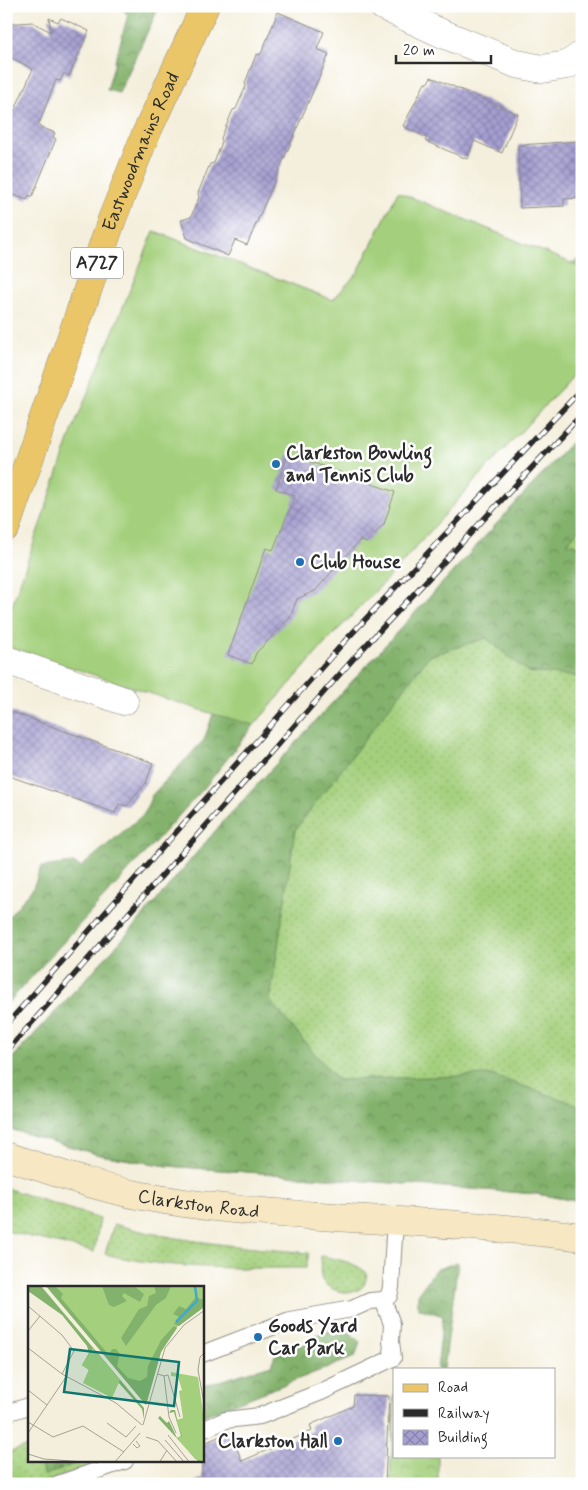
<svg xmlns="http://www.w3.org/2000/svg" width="588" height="1490" viewBox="0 0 588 1490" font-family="Mynerve,sans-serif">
  <defs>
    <pattern id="grass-dots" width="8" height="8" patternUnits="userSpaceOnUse" patternTransform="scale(1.25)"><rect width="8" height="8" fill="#a4d07d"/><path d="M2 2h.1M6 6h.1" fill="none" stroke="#8db36c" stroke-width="1.8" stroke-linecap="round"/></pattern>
    <pattern id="forest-crowns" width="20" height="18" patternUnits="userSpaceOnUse" patternTransform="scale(1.25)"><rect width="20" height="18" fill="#83b26c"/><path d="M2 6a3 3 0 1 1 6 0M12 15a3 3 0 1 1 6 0" fill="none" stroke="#6b9159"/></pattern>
    <pattern id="park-crowns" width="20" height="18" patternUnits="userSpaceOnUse" patternTransform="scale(1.25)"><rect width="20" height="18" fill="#a4d07d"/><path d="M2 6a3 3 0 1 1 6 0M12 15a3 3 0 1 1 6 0" fill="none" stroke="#8db36c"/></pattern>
    <pattern id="building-cross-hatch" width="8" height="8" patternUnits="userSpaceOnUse" patternTransform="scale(1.25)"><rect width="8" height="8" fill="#a59fd1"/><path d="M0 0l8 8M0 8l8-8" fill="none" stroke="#8782aa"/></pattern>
  </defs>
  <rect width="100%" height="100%" fill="#fff"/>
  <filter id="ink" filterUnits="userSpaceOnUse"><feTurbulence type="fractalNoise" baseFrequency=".02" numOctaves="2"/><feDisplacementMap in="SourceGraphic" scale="10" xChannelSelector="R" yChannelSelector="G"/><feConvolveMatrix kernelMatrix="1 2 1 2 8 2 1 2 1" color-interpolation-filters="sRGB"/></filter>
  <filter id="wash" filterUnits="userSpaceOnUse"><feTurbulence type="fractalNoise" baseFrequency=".0096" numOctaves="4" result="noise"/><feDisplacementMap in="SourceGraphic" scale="20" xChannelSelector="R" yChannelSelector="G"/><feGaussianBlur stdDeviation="1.12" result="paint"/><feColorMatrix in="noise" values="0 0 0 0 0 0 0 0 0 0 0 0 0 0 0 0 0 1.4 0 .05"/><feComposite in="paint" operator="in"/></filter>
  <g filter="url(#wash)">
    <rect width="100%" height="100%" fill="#f4efdc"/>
    <path fill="url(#grass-dots)" stroke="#687e54" d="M 582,431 L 582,1202 L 537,1194 L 168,1166 L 100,1155 L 6,1128 L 6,1065 L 132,929 L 223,822 Z
      M 6,1188 L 100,1219 L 94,1252 L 6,1231 Z
      M 114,1224 C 177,1242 243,1247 309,1253 L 306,1268 C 240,1268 170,1270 105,1254 Z
      M 321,1256 C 337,1259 355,1262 367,1273 C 366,1277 366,1282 364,1285 C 355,1298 329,1292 322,1280 C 319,1272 321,1264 321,1256 Z
      M 29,1446 L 29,1461 L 40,1461 L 44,1475 L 81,1461 L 106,1461 L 39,1484 L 6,1484 L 6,1453 Z"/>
    <path fill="url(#forest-crowns)" stroke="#576e4c" d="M 119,6 L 152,6 L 158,9 L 119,93 L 107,90 L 128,15 Z
      M 398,192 L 571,263 L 582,258 L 582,366 L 473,483 L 392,574 L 328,640 L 254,725 L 205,787 L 6,1005 L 6,920 L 33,888 L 41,867 L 73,863 L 81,867 L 144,814 L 152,795 L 204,740 L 213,714 L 234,685 L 338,309 L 154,231 L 333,300 L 358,272 Z
      M 582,431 L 582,526 L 567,543 L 582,547 L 582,677 L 528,672 L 486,638 L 429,656 L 295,830 L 270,1001 L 337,1080 L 491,1075 L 582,1106 L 582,1202 L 537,1194 L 168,1166 L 100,1155 L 6,1128 L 6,1065 L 132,929 L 223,822 Z
      M 458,1262 L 444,1369 L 437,1369 L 443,1316 L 418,1308 L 418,1294 L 435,1270 Z
      M 323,1331 L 350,1332 L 360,1342 L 355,1357 L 203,1416 L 203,1386 L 271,1365 L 277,1350 L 303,1345 Z
      M 40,1461 L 81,1461 L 44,1475 Z"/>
    <path fill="url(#park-crowns)" stroke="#687e54" d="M 394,1394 L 394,1456 L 438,1456 L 438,1484 L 390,1484 Z"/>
    <path fill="#a4d07d" stroke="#687e54" d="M 398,192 L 571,263 L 582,269 L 582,366 L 473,483 L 392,574 L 328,640 L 254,725 L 213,714 L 6,646 L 6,623 L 73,429 L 154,231 L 333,300 L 358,272 Z"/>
    <g id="blocks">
      <path fill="url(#building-cross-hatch)" d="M 278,12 L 324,32 L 317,49 L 329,54 L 247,245 L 235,240 L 228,256 L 187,238 L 181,220 L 191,217 L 199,197 L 198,193 L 210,164 L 214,163 L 222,142 L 221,138 L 233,110 L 236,109 L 246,86 L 245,83 L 256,55 L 261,54 Z
        M 49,18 L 58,22 L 61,18 L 89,31 L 69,76 L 64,73 L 60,81 L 56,80 L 38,126 L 55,133 L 53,137 L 56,139 L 32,197 L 29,195 L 27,200 L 6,192 L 6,113 L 12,116 L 33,69 L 6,55 L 6,24 L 32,22 L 51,32 Z
        M 431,77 L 518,114 L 502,153 L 474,141 L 467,159 L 425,141 L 427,138 L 403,126 L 425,83 L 427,84 Z
        M 582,141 L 582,198 L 564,199 L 564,206 L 520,208 L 518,145 Z
        M 288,454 L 395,492 L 384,524 L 366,543 L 360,540 L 315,591 L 297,599 L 290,618 L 256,653 L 252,664 L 228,655 L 266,548 L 273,550 L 295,496 L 276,489 Z
        M 6,710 L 153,763 L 146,783 L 127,806 L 119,804 L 115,813 L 6,775 Z
        M 354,1395 L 389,1396 L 385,1484 L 189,1484 L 202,1478 L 202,1444 L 230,1432 L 242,1461 L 312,1431 L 310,1425 L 353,1406 Z"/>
    </g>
  </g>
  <g filter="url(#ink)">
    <use href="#blocks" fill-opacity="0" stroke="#908d84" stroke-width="1"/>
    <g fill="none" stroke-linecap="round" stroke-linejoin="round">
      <defs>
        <path id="service" d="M 202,1354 L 290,1320 L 352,1309 L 370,1301 L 383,1300 L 389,1296 L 391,1287 L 395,1221
          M 6,1413 L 29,1406
          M 202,1430 L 226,1420 L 260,1416 L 321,1392 L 393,1358 L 391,1341 L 392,1324 L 383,1300
          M 58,1484 L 125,1461"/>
        <path id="minor" d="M 383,6 L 441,33 L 517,64 L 542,69 L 567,65 L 582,55
          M 6,660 L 124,701"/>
        <g id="secondary">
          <path id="s1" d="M 6,1156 C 49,1170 93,1186 137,1195 C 212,1210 290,1214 367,1219 C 438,1223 511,1228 582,1237"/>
        </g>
        <g id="primary">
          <path id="s2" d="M 6,527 L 112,219 L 145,136 L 205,6"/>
        </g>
      </defs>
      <use href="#service" stroke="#908d84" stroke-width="18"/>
      <use href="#minor" stroke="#908d84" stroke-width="29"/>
      <use href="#secondary" stroke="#908d84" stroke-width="29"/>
      <use href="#primary" stroke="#908d84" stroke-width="29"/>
      <use href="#service" stroke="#fff" stroke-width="16"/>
      <use href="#minor" stroke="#fff" stroke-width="28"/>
      <use href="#secondary" stroke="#f7e8c3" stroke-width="28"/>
      <use href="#primary" stroke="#eac669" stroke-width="28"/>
      <defs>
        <path id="rail" d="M 6,1025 L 344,642 L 582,389
          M 6,1052 L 355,657 L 582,414"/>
      </defs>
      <use href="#rail" stroke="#2b2b2b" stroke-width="5.5"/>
      <use href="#rail" stroke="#fff" stroke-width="4" stroke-dasharray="11" stroke-linecap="butt"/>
    </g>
  </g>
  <g fill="#1f6fb2" stroke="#fff" stroke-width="2">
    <circle cx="276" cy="464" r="5"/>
    <circle cx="300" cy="562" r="5"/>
    <circle cx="258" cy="1337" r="5"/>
    <circle cx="338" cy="1441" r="5"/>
  </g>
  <g text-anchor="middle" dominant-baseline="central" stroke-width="5" stroke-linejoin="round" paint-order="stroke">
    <rect fill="#fff" stroke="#6b6b6b" stroke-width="1" x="71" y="247.5" width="52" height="31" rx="4"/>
    <g font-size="18" font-weight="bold" fill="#2b2b2b">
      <text x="97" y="263">A727</text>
    </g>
    <g font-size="19" fill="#2b2b2b" stroke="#fff">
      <text stroke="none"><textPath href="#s2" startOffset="399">Eastwoodmains Road</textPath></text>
      <text stroke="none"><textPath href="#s1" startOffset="199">Clarkston Road</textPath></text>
    </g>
    <g font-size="19" font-weight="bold" fill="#2b2b2b" stroke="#fff" text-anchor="start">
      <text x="286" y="453">Clarkston Bowling<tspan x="286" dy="22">and Tennis Club</tspan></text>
      <text x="310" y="562">Club House</text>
      <text x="268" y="1326">Goods Yard<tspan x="268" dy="22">Car Park</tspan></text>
      <text x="328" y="1441" text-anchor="end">Clarkston Hall</text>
    </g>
  </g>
  <g transform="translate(28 1286)">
    <rect width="176" height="176" fill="#f4efdc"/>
    <path d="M 18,0 L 176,0 L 176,21 L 151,39 L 141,52 L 133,66 L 118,119 Z" fill="#a4d07d"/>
    <path d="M 0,0 L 13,0 L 116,122 L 116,133 L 114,123 L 89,95 L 62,84 L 55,97 L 61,84 L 54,79 L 61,67 L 59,60 L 34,29 L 0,5 ZM 18,0 L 27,0 L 35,8 L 33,12 L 81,69 L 84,63 L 88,63 L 92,68 L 89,80 L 100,92 L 112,95 L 119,91 L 120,80 L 133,54 L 146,40 L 149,42 L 133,66 L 118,119 ZM 74,0 L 106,0 L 116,8 L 112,16 L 96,7 L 94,10 L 99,15 L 86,21 L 81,19 ZM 126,0 L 143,0 L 138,12 L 128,19 L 98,60 L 93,52 L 111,23 L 119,20 L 121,10 L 128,7 ZM 168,11 L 176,14 L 176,21 L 151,40 L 146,38 L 151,31 L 145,28 L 151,20 L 158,23 ZM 143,124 L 147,124 L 149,133 L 176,176 L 171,176 L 130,132 L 132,130 L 139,137 L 141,135 L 149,152 L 153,150 L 146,126 L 141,127 Z" fill="#83b26c"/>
    <path d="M 143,86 L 170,91 L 176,134 L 176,176 L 167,173 L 149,152 L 154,150 L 148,134 L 155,132 L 151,105 L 154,104 L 150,91 L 143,90 Z" fill="#a4d07d"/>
    <path d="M 65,62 L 92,94 L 84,112 L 55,97 L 61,84 L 54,79 Z" fill="#a4d07d"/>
    <path fill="none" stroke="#45a8c5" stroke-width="2.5" d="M 148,36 L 169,15 L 167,0"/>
    <path fill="none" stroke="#a4a195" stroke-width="1" d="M 0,20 L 34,49 L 46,65 L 34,88M 0,45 L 12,30M 0,62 L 34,88 L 88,117 L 114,139M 177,66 L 172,71 L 170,84 L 177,123M 130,88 L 136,90 L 141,131 L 148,147M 136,90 L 140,89 L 152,131M 0,104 L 19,119M 0,136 L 25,151 L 55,140 L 96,166M 79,137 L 98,151 L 108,140M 115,139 L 137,62 L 156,39 L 177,24M 0,147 L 38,91M 140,149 L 162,177M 118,151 L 130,155 L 150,177M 137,154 L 157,177M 105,158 L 109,162 L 112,160 L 108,155M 0,168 L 16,173 L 70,177M 86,177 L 112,147M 131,177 L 139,164"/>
    <path fill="#0f766e" fill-opacity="0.15" stroke="#0f766e" stroke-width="2.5" d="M 42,63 L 151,76 L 146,120 L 36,106 Z"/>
    <rect width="176" height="176" fill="none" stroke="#2b2b2b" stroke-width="2.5"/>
  </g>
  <rect width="588" height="1490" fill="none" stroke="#fff" stroke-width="25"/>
  <rect x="393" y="1368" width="162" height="90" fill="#ffffff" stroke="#aaaaaa"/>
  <rect x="403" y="1384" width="25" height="8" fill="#eac669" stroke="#aaaaaa"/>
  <text x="438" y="1392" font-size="15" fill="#2b2b2b">Road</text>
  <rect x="403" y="1409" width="25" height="8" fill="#2b2b2b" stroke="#aaaaaa"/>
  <text x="438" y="1418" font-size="15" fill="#2b2b2b">Railway</text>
  <rect x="403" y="1430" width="25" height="15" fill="url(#building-cross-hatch)" stroke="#aaaaaa"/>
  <text x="438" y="1442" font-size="15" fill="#2b2b2b">Building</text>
  <path d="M396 55v8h95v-8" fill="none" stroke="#2b2b2b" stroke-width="2.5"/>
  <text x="403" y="55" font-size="15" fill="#2b2b2b" stroke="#ffffff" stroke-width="4" paint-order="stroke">20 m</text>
</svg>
